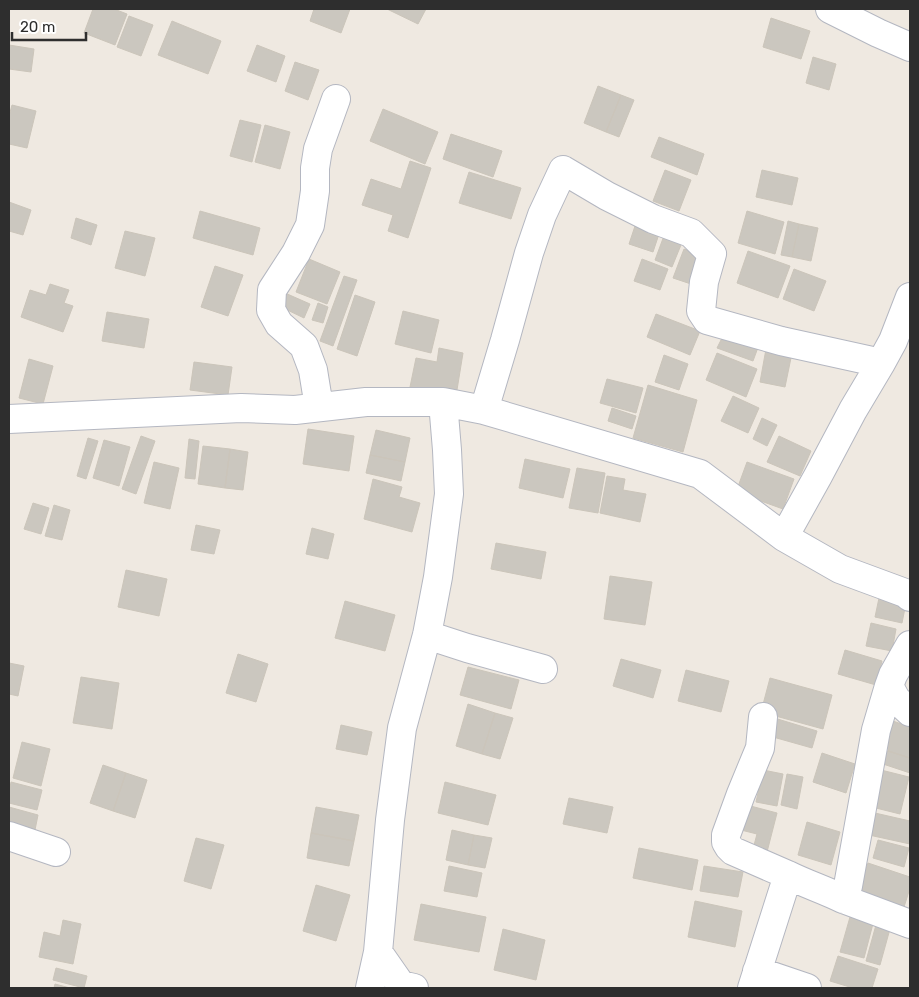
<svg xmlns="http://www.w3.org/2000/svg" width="919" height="997" viewBox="0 0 919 997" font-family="Rubik,sans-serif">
  <rect width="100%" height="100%" fill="#efe9e1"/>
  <path fill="#cbc7bf" stroke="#cbc5ba" d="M 93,9 L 114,9 L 127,14 L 115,45 L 84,33 Z
    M 314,9 L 350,9 L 341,33 L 310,21 Z
    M 387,9 L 426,9 L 418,24 Z
    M 129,16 L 153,25 L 141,56 L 117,47 Z
    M 771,18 L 810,31 L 801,59 L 763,47 Z
    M 172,21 L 221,41 L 208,74 L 158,55 Z
    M 9,45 L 34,49 L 31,72 L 9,69 Z
    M 257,45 L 285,56 L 276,82 L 247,71 Z
    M 813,57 L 836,64 L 829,90 L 806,83 Z
    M 295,62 L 319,70 L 308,100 L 285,91 Z
    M 598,86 L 621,95 L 606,132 L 584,123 Z
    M 621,95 L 634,100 L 619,137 L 606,132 Z
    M 12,105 L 36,111 L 27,148 L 9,144 L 9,116 Z
    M 383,109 L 438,132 L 425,164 L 370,141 Z
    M 240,120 L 261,125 L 252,162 L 230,156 Z
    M 265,125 L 290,132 L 280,169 L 255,162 Z
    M 451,134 L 502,151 L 493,177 L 443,159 Z
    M 659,137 L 704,154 L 697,175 L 651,157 Z
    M 410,161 L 431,168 L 408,238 L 388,231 L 393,215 L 362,205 L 371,179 L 401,189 Z
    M 665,170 L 691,180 L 679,211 L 653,201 Z
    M 762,170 L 798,178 L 792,205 L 756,197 Z
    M 469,172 L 521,188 L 511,219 L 459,203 Z
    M 9,202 L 31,210 L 23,235 L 9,231 Z
    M 200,211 L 260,228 L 253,255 L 193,238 Z
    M 747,211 L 784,222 L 775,254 L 738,243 Z
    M 638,217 L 662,225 L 653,252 L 629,244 Z
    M 76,218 L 97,225 L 91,245 L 71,238 Z
    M 788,221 L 799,224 L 792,257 L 781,255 Z
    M 799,224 L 818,228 L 811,261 L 792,257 Z
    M 125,231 L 155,238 L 145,276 L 115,268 Z
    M 665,233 L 683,240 L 672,267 L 655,260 Z
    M 684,249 L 707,257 L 697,286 L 673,278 Z
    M 748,251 L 790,266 L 778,298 L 737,283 Z
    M 309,259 L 340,272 L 327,304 L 296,292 Z
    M 642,259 L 668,269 L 660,290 L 634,281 Z
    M 215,266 L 243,275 L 228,316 L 201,307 Z
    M 794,269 L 826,281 L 814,311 L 783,299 Z
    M 344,276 L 357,280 L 333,346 L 320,341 Z
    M 50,284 L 69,290 L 64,303 L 73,306 L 63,332 L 21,317 L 30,290 L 46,295 Z
    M 285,293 L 310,304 L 304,318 L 279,306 Z
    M 355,295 L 375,302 L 357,356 L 337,349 Z
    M 318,303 L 328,307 L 323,323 L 312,320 Z
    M 403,311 L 439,320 L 431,353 L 395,344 Z
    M 107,312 L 149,319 L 144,348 L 102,341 Z
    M 656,314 L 700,331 L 690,355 L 647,337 Z
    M 726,330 L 760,342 L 753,361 L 717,348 Z
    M 439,348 L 463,353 L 456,396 L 410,387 L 416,358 L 437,362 Z
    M 766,349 L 792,353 L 785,387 L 760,382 Z
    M 717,353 L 757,369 L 746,397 L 706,380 Z
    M 664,355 L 688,364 L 679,390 L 655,382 Z
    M 29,359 L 53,366 L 43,404 L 19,398 Z
    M 194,362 L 232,367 L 228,395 L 190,390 Z
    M 607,379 L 643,388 L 636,413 L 600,403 Z
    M 648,385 L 697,400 L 683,452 L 633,438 Z
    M 733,396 L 759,408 L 748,433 L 721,421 Z
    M 612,408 L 636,416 L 632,429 L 608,421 Z
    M 762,418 L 777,425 L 767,446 L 753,439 Z
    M 308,429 L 354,436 L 349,471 L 303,464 Z
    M 376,430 L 410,438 L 405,462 L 370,455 Z
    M 141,436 L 155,441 L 136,494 L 122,489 Z
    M 779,436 L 811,451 L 800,476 L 767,462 Z
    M 88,438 L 98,441 L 86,479 L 77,476 Z
    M 189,439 L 199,441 L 195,479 L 185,478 Z
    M 104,440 L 130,447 L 119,486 L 93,478 Z
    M 203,446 L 230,449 L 225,488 L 198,484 Z
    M 230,449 L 248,452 L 243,490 L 225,488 Z
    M 370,455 L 405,462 L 401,481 L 366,473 Z
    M 525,459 L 570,469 L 563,498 L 519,488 Z
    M 154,462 L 179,468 L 170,509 L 144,503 Z
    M 747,462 L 794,479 L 783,509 L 736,492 Z
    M 577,468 L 605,473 L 598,513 L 569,508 Z
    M 607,476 L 625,479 L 623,490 L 646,494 L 640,522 L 600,513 Z
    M 373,479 L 402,487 L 399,497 L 420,503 L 412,532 L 364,519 Z
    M 33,503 L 49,508 L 41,534 L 24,529 Z
    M 54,505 L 70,510 L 62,540 L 45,536 Z
    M 196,525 L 220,530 L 214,554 L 191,550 Z
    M 312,528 L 334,534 L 328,559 L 306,554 Z
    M 496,543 L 546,552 L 541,579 L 491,569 Z
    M 126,570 L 167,579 L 159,616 L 118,607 Z
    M 610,576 L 652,582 L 645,625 L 604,619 Z
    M 879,598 L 906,603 L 902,623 L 875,617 Z
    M 345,601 L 395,615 L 385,651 L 335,638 Z
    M 871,623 L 896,629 L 892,651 L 866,646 Z
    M 845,650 L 882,661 L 876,685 L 838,674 Z
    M 238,654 L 268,664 L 256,702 L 226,693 Z
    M 621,659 L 661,670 L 653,698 L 613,686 Z
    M 9,663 L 24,666 L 18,696 L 9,694 Z
    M 468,667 L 519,680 L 511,709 L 460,695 Z
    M 686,670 L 729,681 L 721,712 L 678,701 Z
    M 81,677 L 119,683 L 112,729 L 73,723 Z
    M 770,678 L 832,695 L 823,729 L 761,712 Z
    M 468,704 L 495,713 L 482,754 L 456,746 Z
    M 495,713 L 513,718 L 500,759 L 482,754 Z
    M 771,717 L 817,731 L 812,748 L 766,735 Z
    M 890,720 L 910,727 L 910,758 L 888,751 Z
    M 341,725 L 372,732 L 367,755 L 336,749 Z
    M 22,742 L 50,749 L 41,786 L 13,778 Z
    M 888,751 L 910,758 L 910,773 L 871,760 Z
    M 822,753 L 855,764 L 846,793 L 813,782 Z
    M 103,765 L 126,773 L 113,811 L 90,803 Z
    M 877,769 L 909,777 L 900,814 L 868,806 Z
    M 763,770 L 783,774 L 777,806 L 756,802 Z
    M 126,773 L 147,780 L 135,818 L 113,811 Z
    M 787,774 L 803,777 L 797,809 L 781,805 Z
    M 11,782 L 42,790 L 37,810 L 9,803 L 9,792 Z
    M 445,782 L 496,795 L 488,825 L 438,813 Z
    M 569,798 L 613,807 L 607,833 L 563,824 Z
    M 743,804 L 777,813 L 767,852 L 753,849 L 757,834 L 737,829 Z
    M 9,807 L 38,815 L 34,835 L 9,829 Z
    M 316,807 L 359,815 L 354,841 L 311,833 Z
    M 875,813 L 910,821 L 910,844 L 869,835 Z
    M 807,822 L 840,832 L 831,865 L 798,855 Z
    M 452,830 L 474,835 L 468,865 L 446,860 Z
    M 311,833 L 354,841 L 349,866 L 307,858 Z
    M 474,835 L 492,838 L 485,868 L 468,865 Z
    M 196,838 L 224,845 L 211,889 L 184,881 Z
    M 878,840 L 909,848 L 904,867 L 873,858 Z
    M 639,848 L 698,860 L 692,890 L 633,878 Z
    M 868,863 L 910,877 L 910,888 L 904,907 L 858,892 Z
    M 449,866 L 482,873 L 477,897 L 444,891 Z
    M 704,866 L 743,872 L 738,897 L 700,891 Z
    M 316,885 L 350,895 L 336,941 L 303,931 Z
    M 695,901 L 742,911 L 735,947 L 688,937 Z
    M 421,904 L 486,917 L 479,952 L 414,940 Z
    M 852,910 L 875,916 L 864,958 L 840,952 Z
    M 879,914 L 893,918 L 880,965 L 866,961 Z
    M 63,920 L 81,924 L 73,964 L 39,957 L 44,932 L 60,936 Z
    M 503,929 L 545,940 L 536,980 L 494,970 Z
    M 838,956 L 878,969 L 872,988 L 853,988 L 830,981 Z
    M 56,968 L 87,976 L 84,988 L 53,980 Z
    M 55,984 L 70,988 L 54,988 Z"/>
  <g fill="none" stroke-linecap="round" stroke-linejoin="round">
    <defs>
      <path id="minor" d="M 830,9 L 878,33 L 910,47
        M 319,407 L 313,370 L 304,346 L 279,324 L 271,310 L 272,290 L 296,253 L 310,225 L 315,191 L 315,168 L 318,149 L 336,99
        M 484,410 L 505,340 L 529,253 L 542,215 L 563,170 L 607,196 L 653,219 L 691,233 L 712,254 L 704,282 L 701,311 L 707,320 L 781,341 L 881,363
        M 9,419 L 241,408 L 295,410 L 366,402 L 443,402 L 484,410 L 700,474 L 784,537 L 840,569 L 905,593 L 910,597
        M 784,537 L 818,476 L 853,410 L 881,363 L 893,341 L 910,297
        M 427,635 L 467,648 L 543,669
        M 910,645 L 893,675 L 889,686 L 896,699 L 910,712
        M 763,717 L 760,748 L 741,794 L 726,835 L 726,842 L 729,847 L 733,851 L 788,875
        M 9,836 L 56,852
        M 843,899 L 910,924
        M 378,952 L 401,985 L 414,988
        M 757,971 L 807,988
        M 370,988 L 378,952 L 390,820 L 402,728 L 427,635 L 438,577 L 449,494 L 447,450 L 443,402
        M 752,988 L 788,875 C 806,884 825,890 843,899 L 848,886 L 876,730 L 889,686"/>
    </defs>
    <use href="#minor" stroke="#b4b7c1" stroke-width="30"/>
    <use href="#minor" stroke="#fff" stroke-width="28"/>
  </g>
  <rect width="919" height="997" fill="none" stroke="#2e2e2e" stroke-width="20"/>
  <path d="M12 32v8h74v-8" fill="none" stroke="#2e2e2e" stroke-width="2.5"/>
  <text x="20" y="32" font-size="15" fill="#2e2e2e" stroke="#ffffff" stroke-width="4" paint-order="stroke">20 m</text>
</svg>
